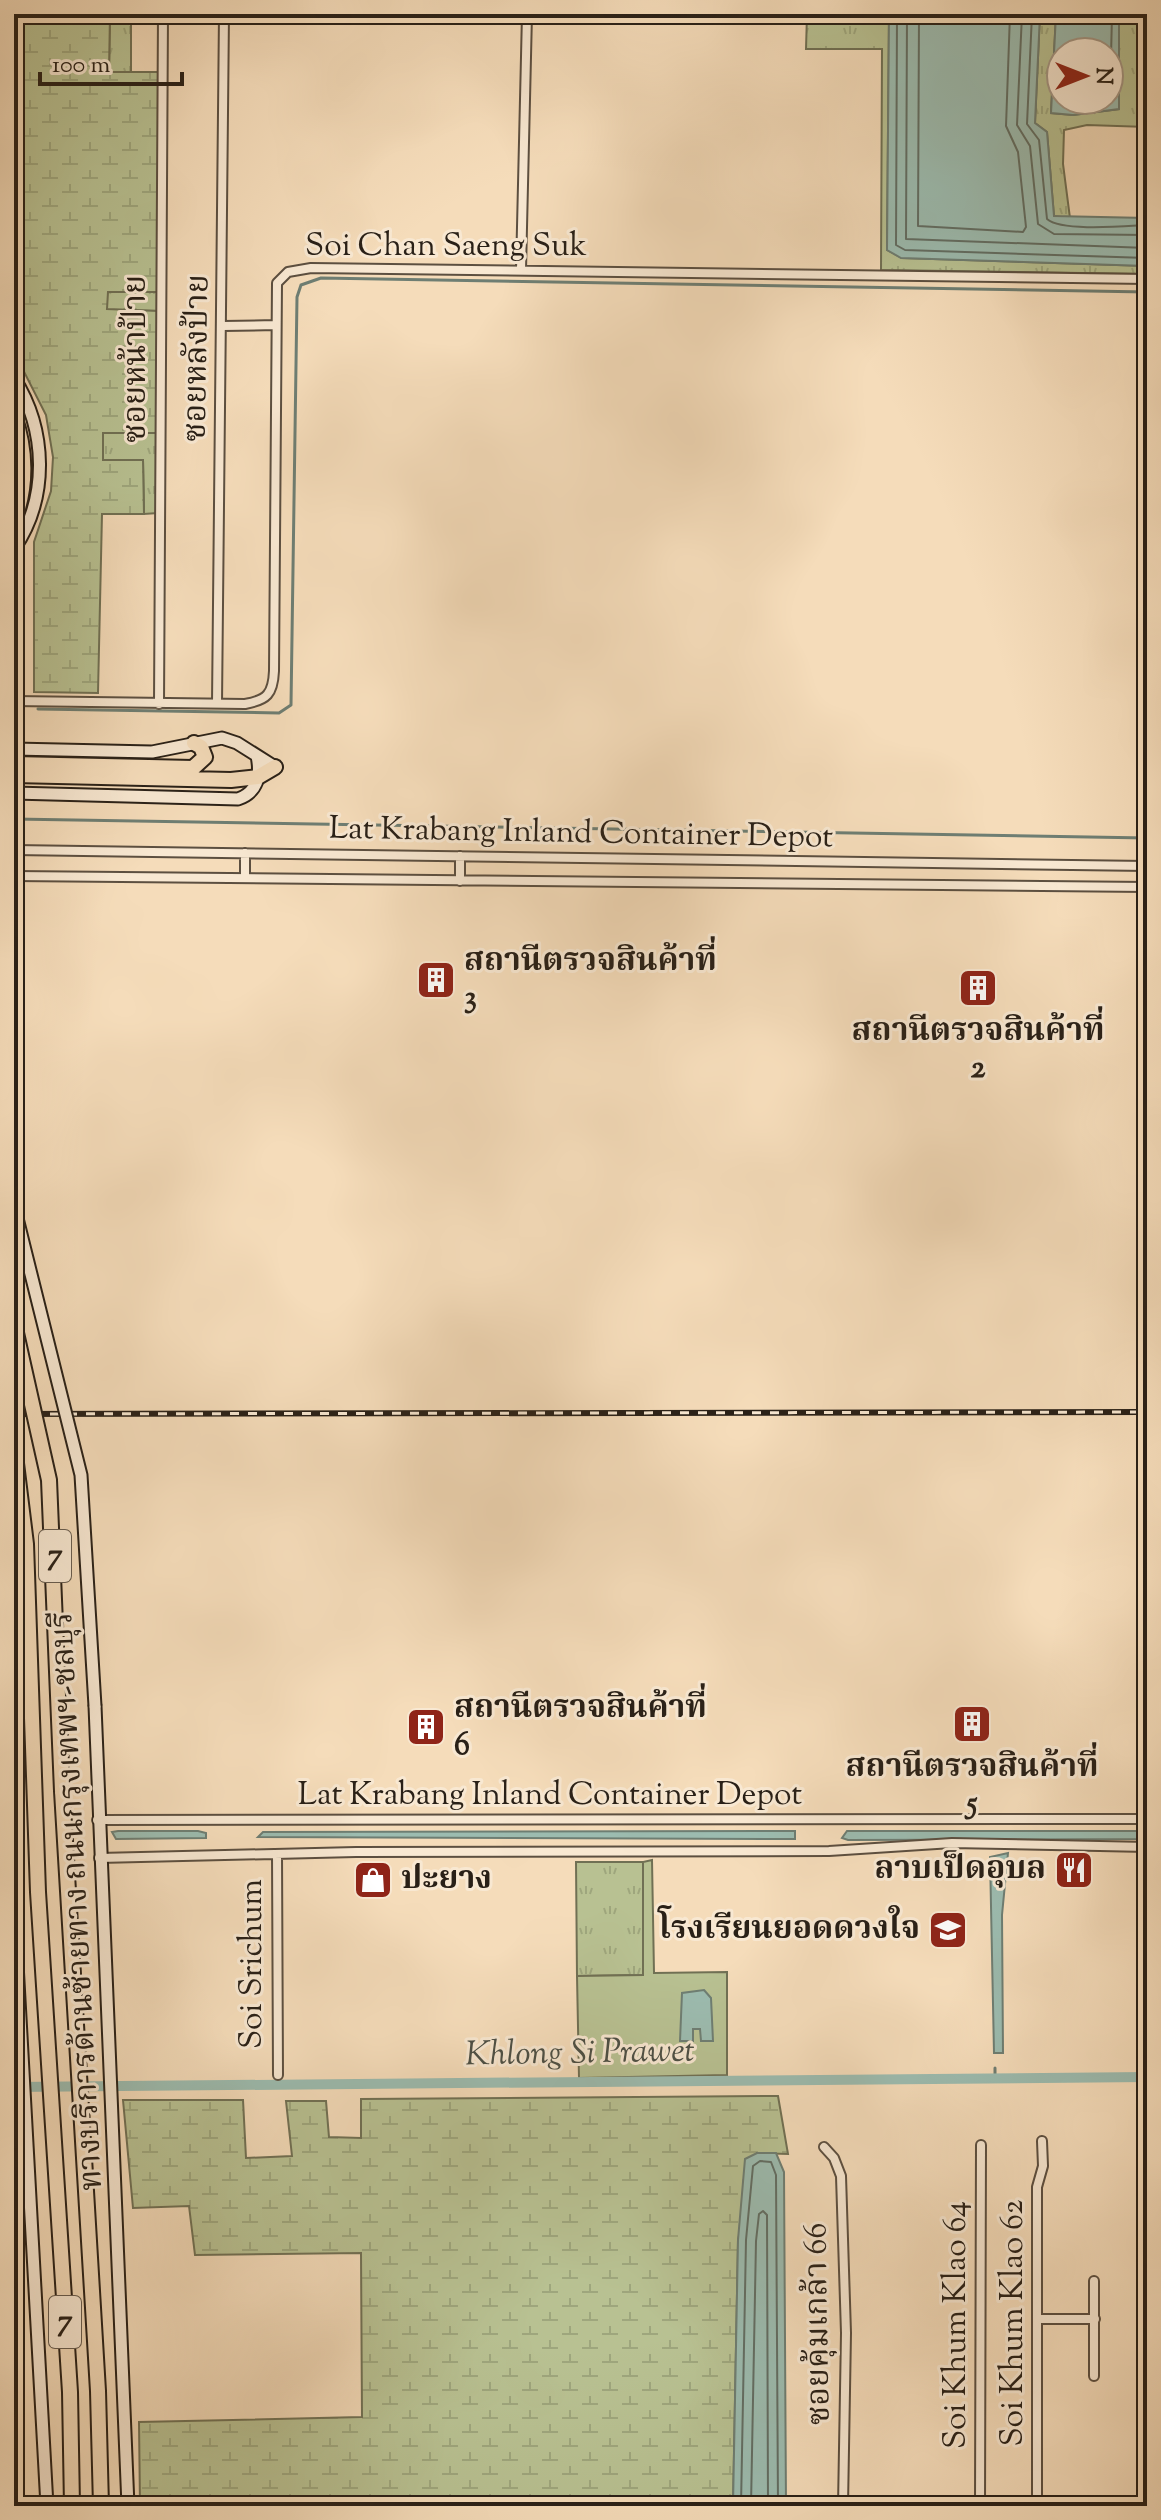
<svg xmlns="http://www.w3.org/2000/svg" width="1161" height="2520" viewBox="0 0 1161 2520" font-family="'Sorts Mill Goudy','Noto Serif Thai',serif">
  <defs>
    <pattern id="grass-tufts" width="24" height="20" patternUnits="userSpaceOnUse" patternTransform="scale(2)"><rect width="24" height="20" fill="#b8c192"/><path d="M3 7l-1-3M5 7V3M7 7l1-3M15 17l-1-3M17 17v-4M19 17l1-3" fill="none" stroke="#9ea67d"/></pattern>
    <pattern id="wetland-marsh" width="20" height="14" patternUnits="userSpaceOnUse" patternTransform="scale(2)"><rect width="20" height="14" fill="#b8c192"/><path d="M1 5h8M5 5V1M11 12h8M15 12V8" fill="none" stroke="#9ea67d"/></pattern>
  </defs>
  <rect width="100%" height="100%" fill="#f5dcba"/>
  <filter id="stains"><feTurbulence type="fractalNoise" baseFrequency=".0025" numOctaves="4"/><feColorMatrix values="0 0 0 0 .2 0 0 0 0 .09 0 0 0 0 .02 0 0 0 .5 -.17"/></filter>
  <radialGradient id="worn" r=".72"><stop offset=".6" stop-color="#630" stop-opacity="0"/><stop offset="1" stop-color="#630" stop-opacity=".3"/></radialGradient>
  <path fill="url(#grass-tufts)" stroke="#707054" stroke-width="2" d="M 110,14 L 131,14 L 131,72 L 109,72 Z
    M 807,14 L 889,14 L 887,250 L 902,258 L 1147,266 L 1147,274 L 881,270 L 882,49 L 806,49 Z
    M 1040,14 L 1056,14 L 1051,113 L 1073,115 L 1119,109 L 1119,14 L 1147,15 L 1147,127 L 1087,125 L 1064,130 L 1063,164 L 1070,218 L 1054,216 L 1047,132 L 1035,123 Z
    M 107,292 L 158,292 L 159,311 L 107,310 Z
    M 103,432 L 158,433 L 158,513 L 144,514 L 143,460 L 103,460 Z
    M 576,1862 L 643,1862 L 643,1975 L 577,1976 Z"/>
  <path fill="url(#wetland-marsh)" stroke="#707054" stroke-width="2" d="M 14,14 L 110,14 L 109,72 L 161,72 L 158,292 L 108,292 L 107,309 L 159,311 L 158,433 L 103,433 L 103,460 L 143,460 L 144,514 L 102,514 L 98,693 L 34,692 L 34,542 L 51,491 L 53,457 L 46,415 L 14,352 Z
    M 778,2096 L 788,2154 L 757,2153 L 738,2240 L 733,2506 L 140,2506 L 139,2422 L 362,2417 L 361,2253 L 195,2255 L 189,2206 L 133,2208 L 123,2100 L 243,2100 L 246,2158 L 292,2156 L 286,2101 L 326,2101 L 329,2137 L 361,2138 L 361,2099 Z"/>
  <path fill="#b8c192" stroke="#707054" stroke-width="2" d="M 652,1860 L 654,1973 L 727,1972 L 727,2075 L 579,2078 L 577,1976 L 643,1975 L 643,1862 Z"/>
  <path fill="#9cbcb0" stroke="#6e7e73" stroke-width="2" fill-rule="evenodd" d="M 889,14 L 1040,14 L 1035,123 L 1047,132 L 1054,216 L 1147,218 L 1147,266 L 901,258 L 887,250 Z
    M 1056,14 L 1119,14 L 1119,109 L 1073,115 L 1051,113 ZM 1109,52 L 1109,100 L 1061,100 L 1061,52 Z
    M 118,1831 L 198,1831 L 206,1833 L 206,1838 L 116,1839 L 112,1832 Z
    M 795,1831 L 795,1839 L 258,1837 L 263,1832 Z
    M 847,1831 L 1147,1831 L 1147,1839 L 848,1840 L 842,1838 Z
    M 1008,1853 L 1002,1915 L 1003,2053 L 994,2053 L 990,1857 Z
    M 704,1990 L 711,1998 L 713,2041 L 701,2041 L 700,2029 L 693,2029 L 693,2041 L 680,2041 L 682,1993 Z
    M 757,2153 L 776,2153 L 784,2172 L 786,2506 L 733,2506 L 738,2240 L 745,2159 Z"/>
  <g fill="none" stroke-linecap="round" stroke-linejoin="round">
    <path stroke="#626e64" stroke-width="2" d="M 897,14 L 896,245 L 905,250 L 1147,258
      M 907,14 L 906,239 L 1147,248
      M 919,14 L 918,226 L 1023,232 L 1026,227 L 1018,152 L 1006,126 L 1010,14
      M 1022,14 L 1017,125 L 1030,146 L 1038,224 L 1054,234 L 1147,235
      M 1032,14 L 1027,124 L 1039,140 L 1047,219 C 1062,232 1126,226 1147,225
      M 1061,66 L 1061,105 L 1073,107 L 1110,101 L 1112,14
      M 741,2506 L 746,2240 L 753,2166 L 760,2161 L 771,2162 L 776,2175 L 778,2506
      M 751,2506 L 756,2241 L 759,2214 L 763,2211 L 767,2215 L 768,2506"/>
    <path stroke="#6e7e73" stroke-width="3" d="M 38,709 L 279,713 L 291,705 L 297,297 L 301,285 L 321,278 L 1147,292
      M 14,819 L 1147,838
      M 995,2079 L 995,2068"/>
    <path stroke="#9cbcb0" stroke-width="10" d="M 14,2087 L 1147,2077
      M 14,2382 L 17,2506"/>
    <defs>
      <path id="minor" d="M 521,270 L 527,14
        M 223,326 L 276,325
        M 14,701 L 245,704 C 267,700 273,694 274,671 L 277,283 L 288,272 L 311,268 L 1147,279
        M 217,703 L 224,14
        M 159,704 L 163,14
        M 14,850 L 1147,866
        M 460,856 L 460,881
        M 14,876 L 1147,887
        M 245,878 L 245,853
        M 97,1820 L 1147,1819
        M 277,1854 L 278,2075
        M 99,1858 L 356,1852 L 829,1851 L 952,1843 L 1147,1847
        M 824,2147 L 834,2158 L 841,2176 L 846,2333 L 843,2506
        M 1094,2281 L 1094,2376
        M 1039,2319 L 1095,2319
        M 980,2506 L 981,2145
        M 1037,2506 L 1037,2187 L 1043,2166 L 1042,2141"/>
      <path id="secondary" d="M 14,378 C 47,430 49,498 14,549
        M 14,749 L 152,752 L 222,738 L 237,743 L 275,767
        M 14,793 L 238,799 C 258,792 261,775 257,756
        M 95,1706 L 128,2506
        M 14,1909 L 47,2506"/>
      <path id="motorway" d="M 14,416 C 26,449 27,487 14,520
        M 14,764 L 193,768 L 205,757 L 201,747 L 194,743
        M 14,775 L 231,780 L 258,777 L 275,767
        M 14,1447 L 26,1544 L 38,1892 L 70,2392 L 72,2506
        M 62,1791 L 98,2391 L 101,2506"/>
    </defs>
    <use href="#minor" stroke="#5c4f40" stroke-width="12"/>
    <use href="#secondary" stroke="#292017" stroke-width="15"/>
    <use href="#motorway" stroke="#292017" stroke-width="18"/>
    <use href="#minor" stroke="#f8e8d2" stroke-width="8"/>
    <use href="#secondary" stroke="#f8e8d2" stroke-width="11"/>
    <use href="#motorway" stroke="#f5dcba" stroke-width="14"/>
    <defs>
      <path id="rail" d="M 14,1414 L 1147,1412"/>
    </defs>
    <use href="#rail" stroke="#292017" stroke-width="6"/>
    <use href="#rail" stroke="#f8e8d2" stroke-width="3" stroke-dasharray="9" stroke-linecap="butt"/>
    <defs>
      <path id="secondary-bridge" d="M 14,1206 L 81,1475 L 95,1706"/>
      <path id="motorway-bridge" d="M 14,1324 L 49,1480 L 62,1791"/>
    </defs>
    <use href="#secondary-bridge" stroke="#292017" stroke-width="15" stroke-linecap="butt"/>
    <use href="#motorway-bridge" stroke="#292017" stroke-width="18" stroke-linecap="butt"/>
    <use href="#secondary-bridge" stroke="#f8e8d2" stroke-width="11"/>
    <use href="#motorway-bridge" stroke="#f5dcba" stroke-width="14"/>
  </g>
  <defs>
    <symbol id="building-square" viewBox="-11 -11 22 22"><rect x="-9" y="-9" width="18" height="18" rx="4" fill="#8f2418" stroke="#f8e8d2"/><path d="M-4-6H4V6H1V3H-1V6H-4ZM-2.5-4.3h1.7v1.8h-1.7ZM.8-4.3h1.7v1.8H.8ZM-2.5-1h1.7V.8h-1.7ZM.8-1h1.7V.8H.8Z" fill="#fff"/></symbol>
    <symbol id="restaurant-square" viewBox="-11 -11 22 22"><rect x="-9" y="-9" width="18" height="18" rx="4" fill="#8f2418" stroke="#f8e8d2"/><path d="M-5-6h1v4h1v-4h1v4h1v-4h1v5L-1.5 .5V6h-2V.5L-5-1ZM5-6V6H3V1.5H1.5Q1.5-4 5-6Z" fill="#fff"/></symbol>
    <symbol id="shop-square" viewBox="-11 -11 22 22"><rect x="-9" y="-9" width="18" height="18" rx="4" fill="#8f2418" stroke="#f8e8d2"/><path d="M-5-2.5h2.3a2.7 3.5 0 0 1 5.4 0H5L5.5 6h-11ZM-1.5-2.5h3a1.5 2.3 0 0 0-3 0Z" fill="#fff"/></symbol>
    <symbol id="school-square" viewBox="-11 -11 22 22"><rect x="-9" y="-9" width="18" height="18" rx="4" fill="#8f2418" stroke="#f8e8d2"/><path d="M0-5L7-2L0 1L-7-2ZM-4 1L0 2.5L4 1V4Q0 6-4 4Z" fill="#fff"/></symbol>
  </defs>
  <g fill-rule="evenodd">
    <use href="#building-square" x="414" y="958" width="44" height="44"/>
    <use href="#building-square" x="956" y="966" width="44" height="44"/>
    <use href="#building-square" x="950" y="1702" width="44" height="44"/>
    <use href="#building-square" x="404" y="1705" width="44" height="44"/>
    <use href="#restaurant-square" x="1052" y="1848" width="44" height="44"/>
    <use href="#shop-square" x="351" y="1858" width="44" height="44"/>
    <use href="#school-square" x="926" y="1908" width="44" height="44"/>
  </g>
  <g text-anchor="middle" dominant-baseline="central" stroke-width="6" stroke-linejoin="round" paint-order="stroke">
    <g fill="#f8e8d2" stroke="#675c4f" stroke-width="2">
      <rect x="39" y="1530" width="32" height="52" rx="6"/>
      <rect x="49" y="2296" width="32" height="52" rx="6"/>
    </g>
    <g font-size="30" font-weight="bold" fill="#292017">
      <text x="55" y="1556">7</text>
      <text x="65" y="2322">7</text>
    </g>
    <g font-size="32" fill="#292017" stroke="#f8e8d2">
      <text x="446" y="247">Soi Chan Saeng Suk</text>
      <text transform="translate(198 358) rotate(-89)">ซอยหลังป้าย</text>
      <text transform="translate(137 359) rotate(-90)">ซอยหน้าป้าย</text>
      <text transform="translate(581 834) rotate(1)">Lat Krabang Inland Container Depot</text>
      <text x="550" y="1796">Lat Krabang Inland Container Depot</text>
      <text transform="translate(78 1901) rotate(-93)">ทางบริการด้านซ้ายทาง ถนนกรุงเทพฯ-ชลบุรี</text>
      <text transform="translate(253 1964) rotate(-90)">Soi Srichum</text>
      <text transform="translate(1014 2323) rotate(-90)">Soi Khum Klao 62</text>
      <text transform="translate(819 2324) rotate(-91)">ซอยคุ้มเกล้า 66</text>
      <text transform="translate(957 2325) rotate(-90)">Soi Khum Klao 64</text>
    </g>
    <g font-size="32" font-weight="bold" fill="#292017" stroke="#f8e8d2" text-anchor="start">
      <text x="464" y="962">สถานีตรวจสินค้าที่<tspan x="464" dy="37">3</tspan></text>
      <text x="978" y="1032" text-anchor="middle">สถานีตรวจสินค้าที่<tspan x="978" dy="37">2</tspan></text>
      <text x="454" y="1709">สถานีตรวจสินค้าที่<tspan x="454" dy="37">6</tspan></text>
      <text x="972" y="1768" text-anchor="middle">สถานีตรวจสินค้าที่<tspan x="972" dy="37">5</tspan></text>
      <text x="1046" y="1870" text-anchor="end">ลาบเป็ดอุบล</text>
      <text x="401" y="1880">ปะยาง</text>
      <text x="920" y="1930" text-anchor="end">โรงเรียนยอดดวงใจ</text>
    </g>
    <g font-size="34" font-style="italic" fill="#4c4f45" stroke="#f8e8d2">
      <text transform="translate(580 2054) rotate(-1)">Khlong Si Prawet</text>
    </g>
  </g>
  <rect width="1161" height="2520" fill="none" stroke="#f5dcba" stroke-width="48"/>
  <rect x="16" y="16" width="1129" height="2488" fill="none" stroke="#292017" stroke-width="4"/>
  <rect x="24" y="24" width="1113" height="2472" fill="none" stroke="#292017" stroke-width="2"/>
  <g transform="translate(1085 76) rotate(90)"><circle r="38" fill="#f8e8d2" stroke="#a59887" stroke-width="2"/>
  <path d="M0-6L14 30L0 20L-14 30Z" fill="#8f2418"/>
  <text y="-12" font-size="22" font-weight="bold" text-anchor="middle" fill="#292017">N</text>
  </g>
  <path d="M40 72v12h142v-12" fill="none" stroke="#292017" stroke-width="4"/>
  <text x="52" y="72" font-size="24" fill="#292017" stroke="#f8e8d2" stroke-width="6" paint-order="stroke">100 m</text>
  <rect width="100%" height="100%" filter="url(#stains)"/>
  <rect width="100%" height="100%" fill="url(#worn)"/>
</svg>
